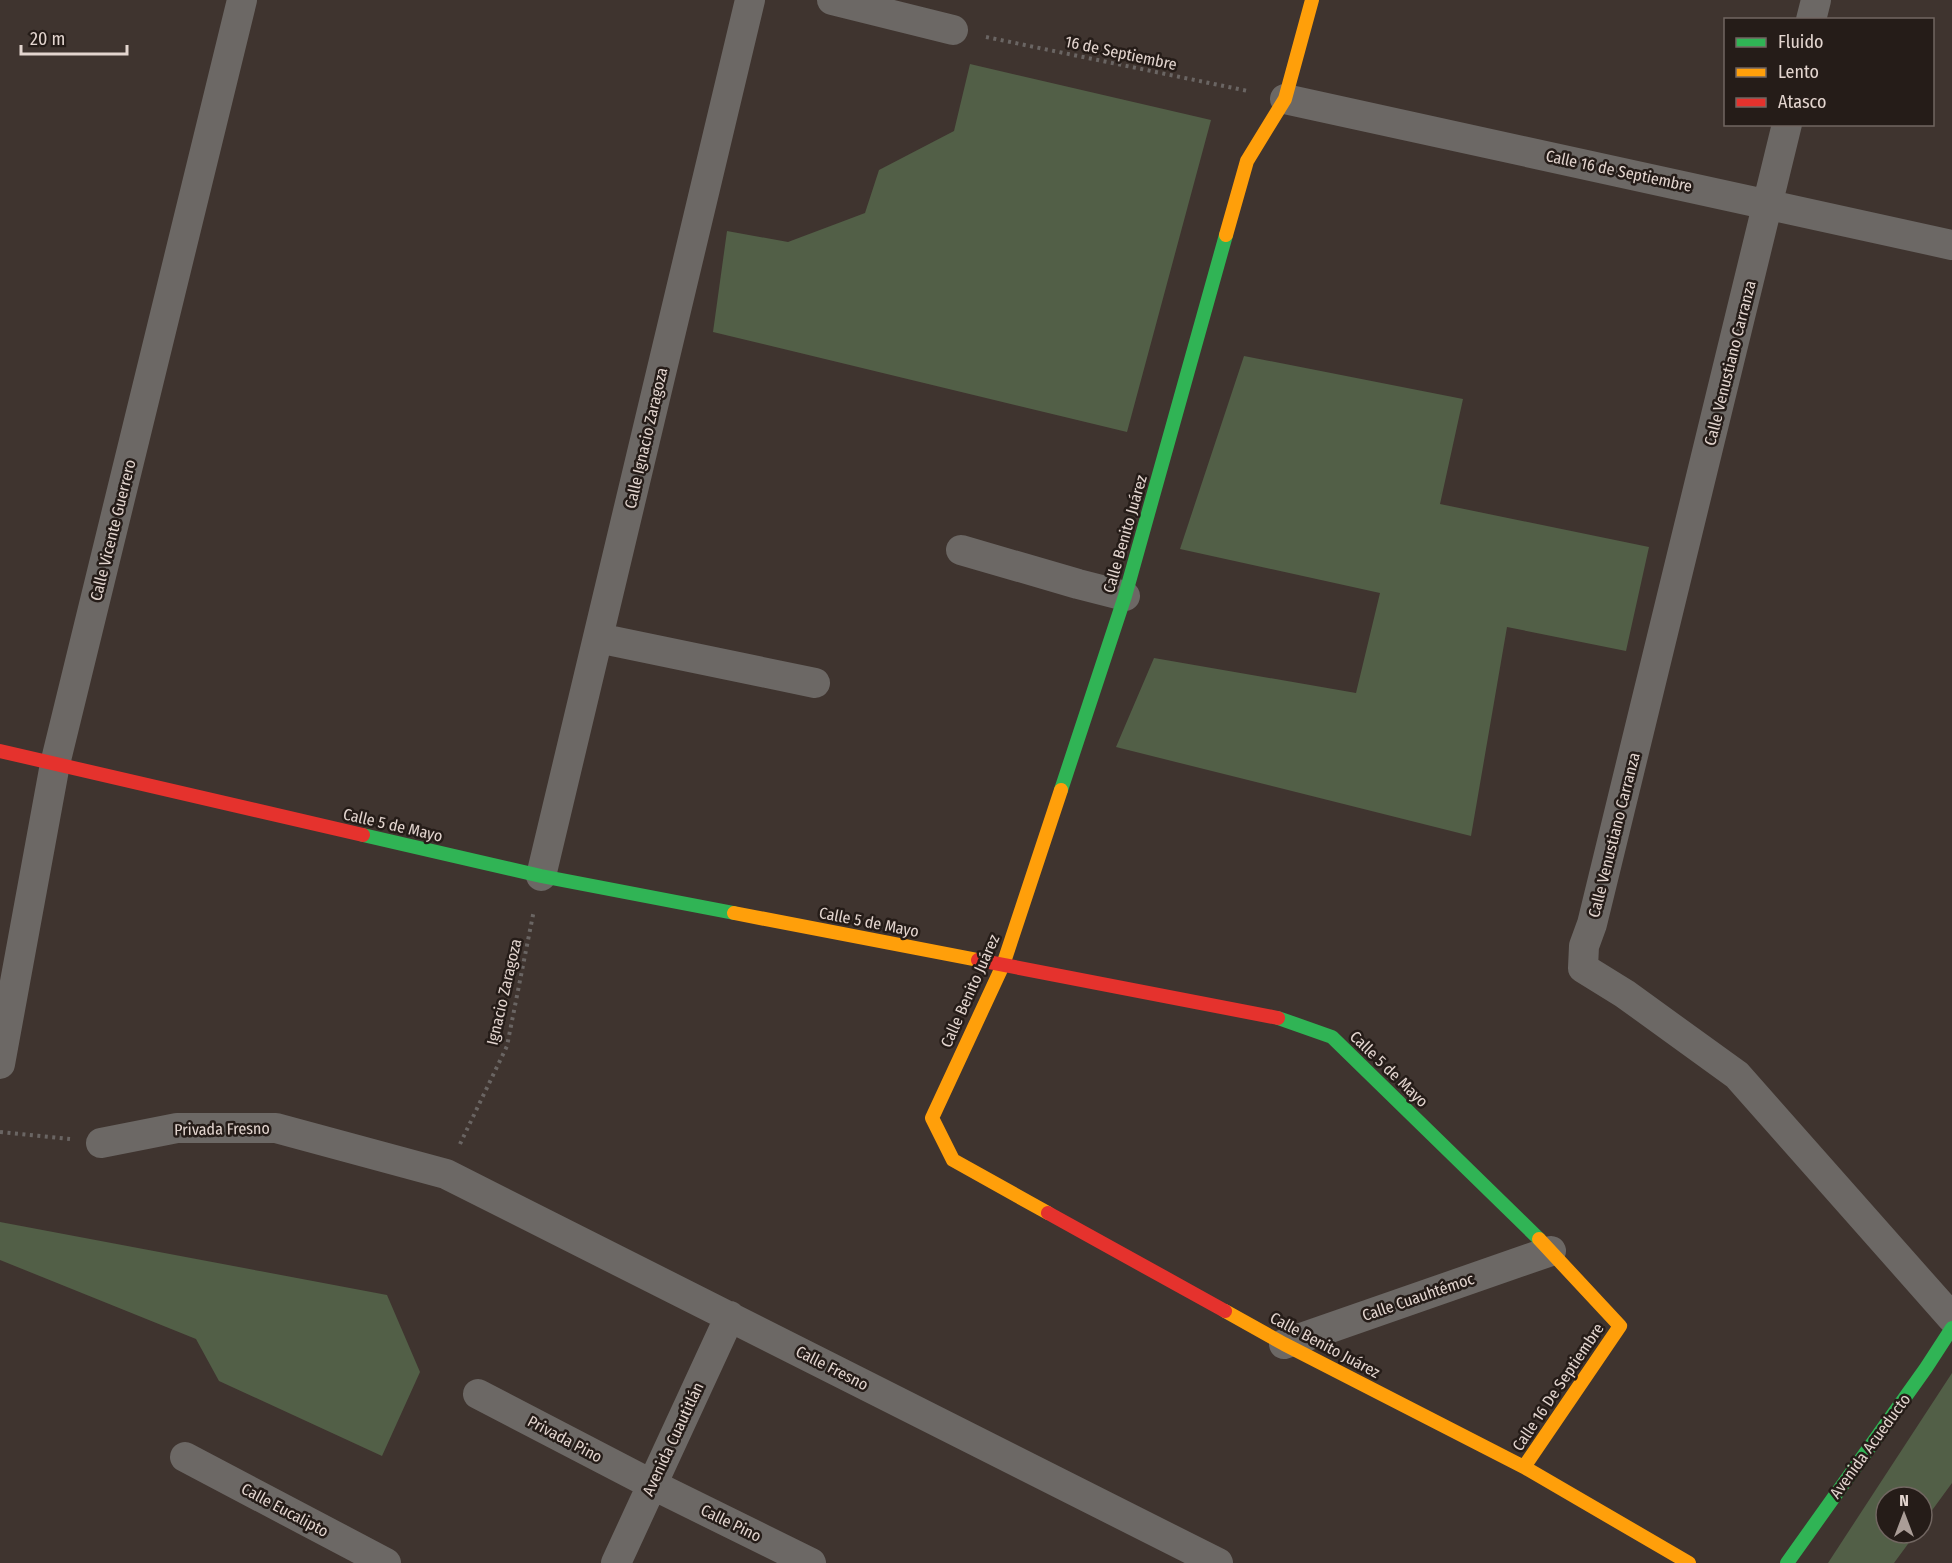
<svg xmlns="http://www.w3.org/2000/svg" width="1952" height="1563" viewBox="0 0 1952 1563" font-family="'Fira Sans Condensed',sans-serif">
  <rect width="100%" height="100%" fill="#3f342f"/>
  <path fill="#525f47" d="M 970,64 L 1211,120 L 1127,432 L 713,332 L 727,231 L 788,242 L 865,213 L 879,170 L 954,131 Z
    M 1244,356 L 1463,399 L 1440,504 L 1649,547 L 1626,651 L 1507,627 L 1471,836 L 1116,747 L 1154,658 L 1356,693 L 1380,593 L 1180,549 Z
    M 0,1222 L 387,1295 L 420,1372 L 382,1456 L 219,1381 L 196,1339 L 0,1260 Z
    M 1952,1373 L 1952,1483 L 1922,1524 L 1922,1497 L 1886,1497 L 1886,1533 L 1916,1533 L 1894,1563 L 1828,1563 Z"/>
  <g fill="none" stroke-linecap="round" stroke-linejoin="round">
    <path stroke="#6a6563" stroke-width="4" stroke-dasharray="3 4.5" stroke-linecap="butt" d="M 986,37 L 1248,91
      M 0,1132 L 70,1139
      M 460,1144 L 507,1046 L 534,910"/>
    <path stroke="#6c6865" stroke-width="30" d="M 832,0 L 953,30
      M 1811,20 L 1816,0
      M 1285,99 L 1952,245
      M 1787,124 L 1592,924 L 1584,946 L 1583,968 L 1625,994 L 1737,1075 L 1952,1318
      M 961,550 L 1078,584 L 1125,596
      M 598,638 L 815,683
      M 541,876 L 750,0
      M 0,1064 L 55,764 L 242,0
      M 101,1143 L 177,1128 L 276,1128 L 446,1174 L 1218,1563
      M 1284,1344 L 1551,1251
      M 478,1394 L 651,1484 L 811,1563
      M 185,1457 L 386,1563
      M 616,1563 L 730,1316"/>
    <path stroke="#30b455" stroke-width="14" d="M 1061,790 L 1125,596 L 1226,235
      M 363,835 L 541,876 L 734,913
      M 1278,1018 L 1332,1037 L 1539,1239
      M 1787,1563 L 1926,1368 L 1952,1328"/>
    <path stroke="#ff9f0a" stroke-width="14" d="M 1226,235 L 1247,161 L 1285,99 L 1312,0
      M 734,913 L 978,960
      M 1048,1213 L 953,1160 L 932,1118 L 1003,965 L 1061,790
      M 1225,1311 L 1284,1344 L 1524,1467 L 1689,1563
      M 1524,1467 L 1620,1326 L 1539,1239"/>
    <path stroke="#e5322d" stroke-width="14" d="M 0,751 L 363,835
      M 978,960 L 1278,1018
      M 1048,1213 L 1225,1311"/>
  </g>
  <g text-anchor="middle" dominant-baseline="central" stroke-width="5" stroke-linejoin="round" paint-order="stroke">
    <g font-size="16" fill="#e3d5cf" stroke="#251c18">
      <text transform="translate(1121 53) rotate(12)">16 de Septiembre</text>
      <text transform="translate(1619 171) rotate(12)">Calle 16 de Septiembre</text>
      <text transform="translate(1730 363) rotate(-76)">Calle Venustiano Carranza</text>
      <text transform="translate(646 438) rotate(-77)">Calle Ignacio Zaragoza</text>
      <text transform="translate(113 530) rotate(-76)">Calle Vicente Guerrero</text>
      <text transform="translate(1125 534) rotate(-74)">Calle Benito Juárez</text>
      <text transform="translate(393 825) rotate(13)">Calle 5 de Mayo</text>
      <text transform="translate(1614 835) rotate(-76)">Calle Venustiano Carranza</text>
      <text transform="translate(869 922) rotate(11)">Calle 5 de Mayo</text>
      <text transform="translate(970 991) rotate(-66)">Calle Benito Juárez</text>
      <text transform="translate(504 992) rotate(-77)">Ignacio Zaragoza</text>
      <text transform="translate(1389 1069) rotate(44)">Calle 5 de Mayo</text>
      <text transform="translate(222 1129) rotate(-1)">Privada Fresno</text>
      <text transform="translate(1418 1297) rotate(-19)">Calle Cuauhtémoc</text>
      <text transform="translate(1325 1345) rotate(28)">Calle Benito Juárez</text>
      <text transform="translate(832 1368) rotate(27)">Calle Fresno</text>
      <text transform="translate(1558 1387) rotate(-56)">Calle 16 De Septiembre</text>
      <text transform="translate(565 1439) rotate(28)">Privada Pino</text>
      <text transform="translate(673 1439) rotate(-65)">Avenida Cuautitlán</text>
      <text transform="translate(1870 1446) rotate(-54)">Avenida Acueducto</text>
      <text transform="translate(285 1510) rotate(28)">Calle Eucalipto</text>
      <text transform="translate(731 1523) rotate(26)">Calle Pino</text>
    </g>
  </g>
  <rect x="1724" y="18" width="210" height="108" fill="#251c18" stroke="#716661" stroke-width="1.5"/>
  <rect x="1736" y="38" width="30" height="9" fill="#30b455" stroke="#716661" stroke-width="1.5"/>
  <text x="1778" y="48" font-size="18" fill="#e3d5cf">Fluido</text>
  <rect x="1736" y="68" width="30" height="9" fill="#ff9f0a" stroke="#716661" stroke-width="1.5"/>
  <text x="1778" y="78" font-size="18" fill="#e3d5cf">Lento</text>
  <rect x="1736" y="98" width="30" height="9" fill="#e5322d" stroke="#716661" stroke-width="1.5"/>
  <text x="1778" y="108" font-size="18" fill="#e3d5cf">Atasco</text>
  <g transform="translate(1904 1515)"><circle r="28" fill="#251c18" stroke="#716661" stroke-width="1.5"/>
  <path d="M0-4.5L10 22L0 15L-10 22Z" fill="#aa9d97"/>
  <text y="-9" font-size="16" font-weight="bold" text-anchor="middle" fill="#e3d5cf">N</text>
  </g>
  <path d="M21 45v9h106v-9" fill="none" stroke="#e3d5cf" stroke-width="3"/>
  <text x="30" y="45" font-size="18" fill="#e3d5cf" stroke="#251c18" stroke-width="4.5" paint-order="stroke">20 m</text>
</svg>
